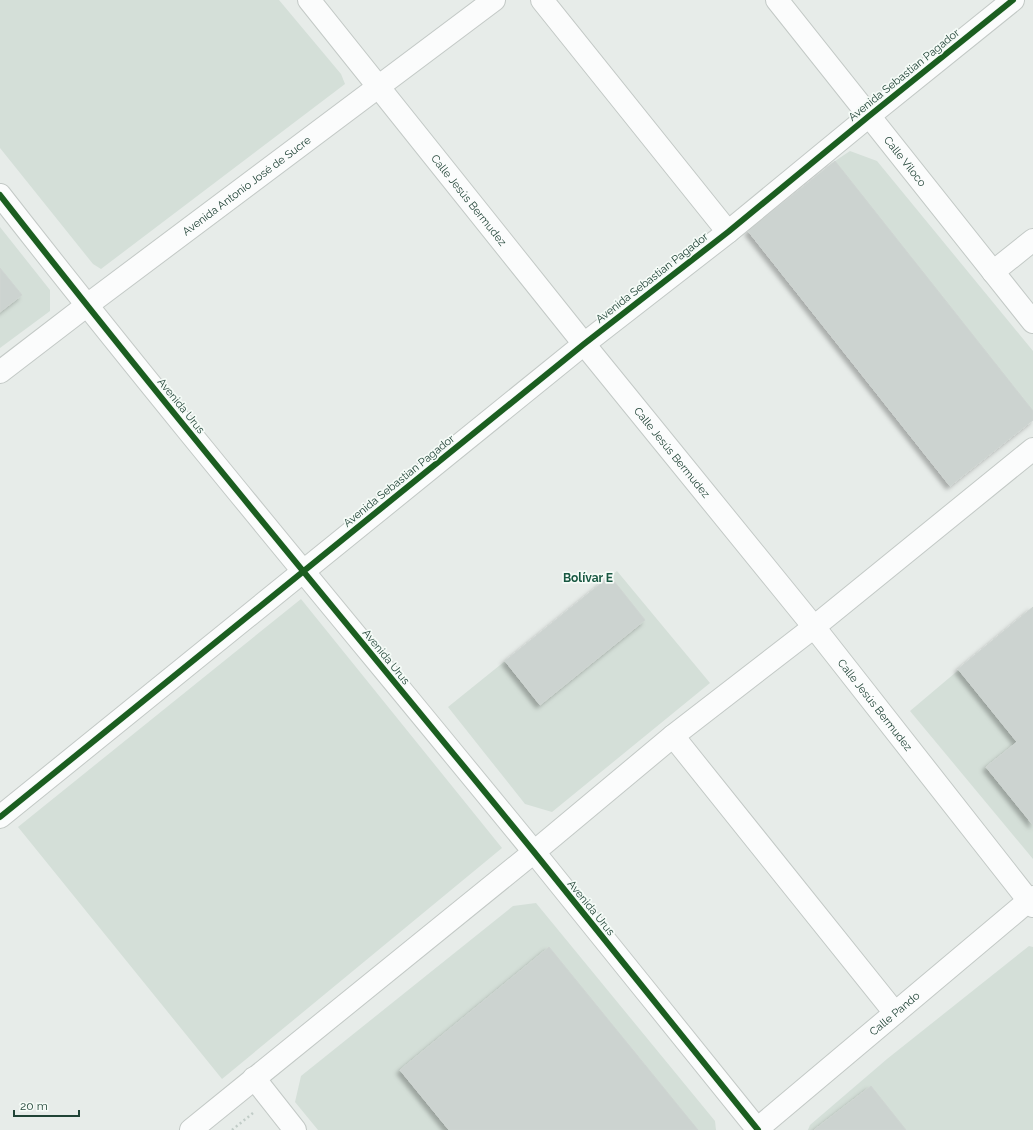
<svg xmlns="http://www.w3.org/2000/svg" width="1033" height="1130" viewBox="0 0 1033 1130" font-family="Raleway,sans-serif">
  <defs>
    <filter id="shadow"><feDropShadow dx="-3.5" dy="3.5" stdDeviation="2" flood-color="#0004"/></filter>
  </defs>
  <rect width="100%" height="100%" fill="#e7ece9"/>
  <path fill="#d4dfd8" d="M 0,0 L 279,0 L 341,74 L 345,84 L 101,269 L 93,264 L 0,148 Z
    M 850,151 L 877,161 L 1033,351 L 1033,420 L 950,486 L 748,231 L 835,161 Z
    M 0,227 L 50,290 L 50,311 L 0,348 Z
    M 617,571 L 710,683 L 552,812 L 525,804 L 448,707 Z
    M 301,599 L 502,848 L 222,1079 L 18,827 Z
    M 1033,607 L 1033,859 L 910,711 Z
    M 536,903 L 715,1121 L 716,1130 L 318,1130 L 295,1102 L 301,1076 L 513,906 Z
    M 1029,946 L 1033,947 L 1033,1130 L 808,1130 L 810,1125 L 887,1059 Z"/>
  <path fill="#ccd3d0" stroke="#cfd5d2" filter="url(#shadow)" d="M 835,161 L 1033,411 L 1033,420 L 950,486 L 748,231 Z
    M 0,268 L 22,295 L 0,312 Z
    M 610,576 L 645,620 L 540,705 L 505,661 Z
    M 1033,607 L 1033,825 L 986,767 L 1017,742 L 958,669 Z
    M 549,947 L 698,1130 L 449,1130 L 400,1070 Z
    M 871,1086 L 906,1130 L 814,1130 Z"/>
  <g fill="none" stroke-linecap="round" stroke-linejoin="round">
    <defs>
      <g id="street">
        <path id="s1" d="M 309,0 L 584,344 L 814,627 L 1033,906"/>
        <path d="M 542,0 L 728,232"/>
        <path id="s2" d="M 777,0 L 1033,322"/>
        <path d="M 0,195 C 174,418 356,634 534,852 C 609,944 683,1038 758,1130"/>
        <path d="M 993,272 L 1033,240"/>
        <path id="s3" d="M 0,372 L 86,306 L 494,0"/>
        <path d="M 673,736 L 895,1013"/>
        <path d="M 0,817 L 584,344 L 728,232 L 869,116 L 1013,0"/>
        <path d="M 254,1078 L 295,1130"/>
        <path d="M 191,1130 L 534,852 L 673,736 L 814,627 L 1033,449"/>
        <path id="s4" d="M 756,1130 L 1033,897"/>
      </g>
    </defs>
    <use href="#street" stroke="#c3c9c6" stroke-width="24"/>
    <path stroke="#c1ccc7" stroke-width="2.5" stroke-dasharray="2 3" stroke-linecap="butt" d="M 232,1130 L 253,1113"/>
    <use href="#street" stroke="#fbfcfc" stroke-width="22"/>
    <defs>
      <path id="cycleway" d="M 0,195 C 174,418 356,634 534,852 C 609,944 683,1038 758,1130
        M 0,817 L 584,344 L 728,232 L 869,116 L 1013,0"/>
    </defs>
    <use href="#cycleway" stroke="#f5fbf7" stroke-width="8"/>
    <use href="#cycleway" stroke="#1b5e20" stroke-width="6"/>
  </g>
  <g text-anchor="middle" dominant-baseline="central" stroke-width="3.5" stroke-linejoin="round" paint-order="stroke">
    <g font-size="11" fill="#204336" stroke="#f5fbf7">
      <text transform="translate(904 75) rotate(-39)">Avenida Sebastian Pagador</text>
      <text stroke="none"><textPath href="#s2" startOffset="206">Calle Viloco</textPath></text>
      <text stroke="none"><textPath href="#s3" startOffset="309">Avenida Antonio José de Sucre</textPath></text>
      <text stroke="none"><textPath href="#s1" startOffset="256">Calle Jesús Bermudez</textPath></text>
      <text transform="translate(652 278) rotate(-38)">Avenida Sebastian Pagador</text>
      <text transform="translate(181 406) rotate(51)">Avenida Urus</text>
      <text stroke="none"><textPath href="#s1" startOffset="580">Calle Jesús Bermudez</textPath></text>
      <text transform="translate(399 481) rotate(-39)">Avenida Sebastian Pagador</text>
      <text transform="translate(386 657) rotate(51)">Avenida Urus</text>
      <text stroke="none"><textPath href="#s1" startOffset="904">Calle Jesús Bermudez</textPath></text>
      <text transform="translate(591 908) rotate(51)">Avenida Urus</text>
      <text stroke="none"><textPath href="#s4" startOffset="181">Calle Pando</textPath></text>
    </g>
    <g font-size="12" font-weight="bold" fill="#195842" stroke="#f5fbf7">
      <text x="588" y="578">Bolívar E</text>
    </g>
  </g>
  <path d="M14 1110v6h65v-6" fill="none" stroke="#204336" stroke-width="2"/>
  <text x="20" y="1110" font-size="12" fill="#204336" stroke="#f5fbf7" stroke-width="3" paint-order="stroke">20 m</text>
</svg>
